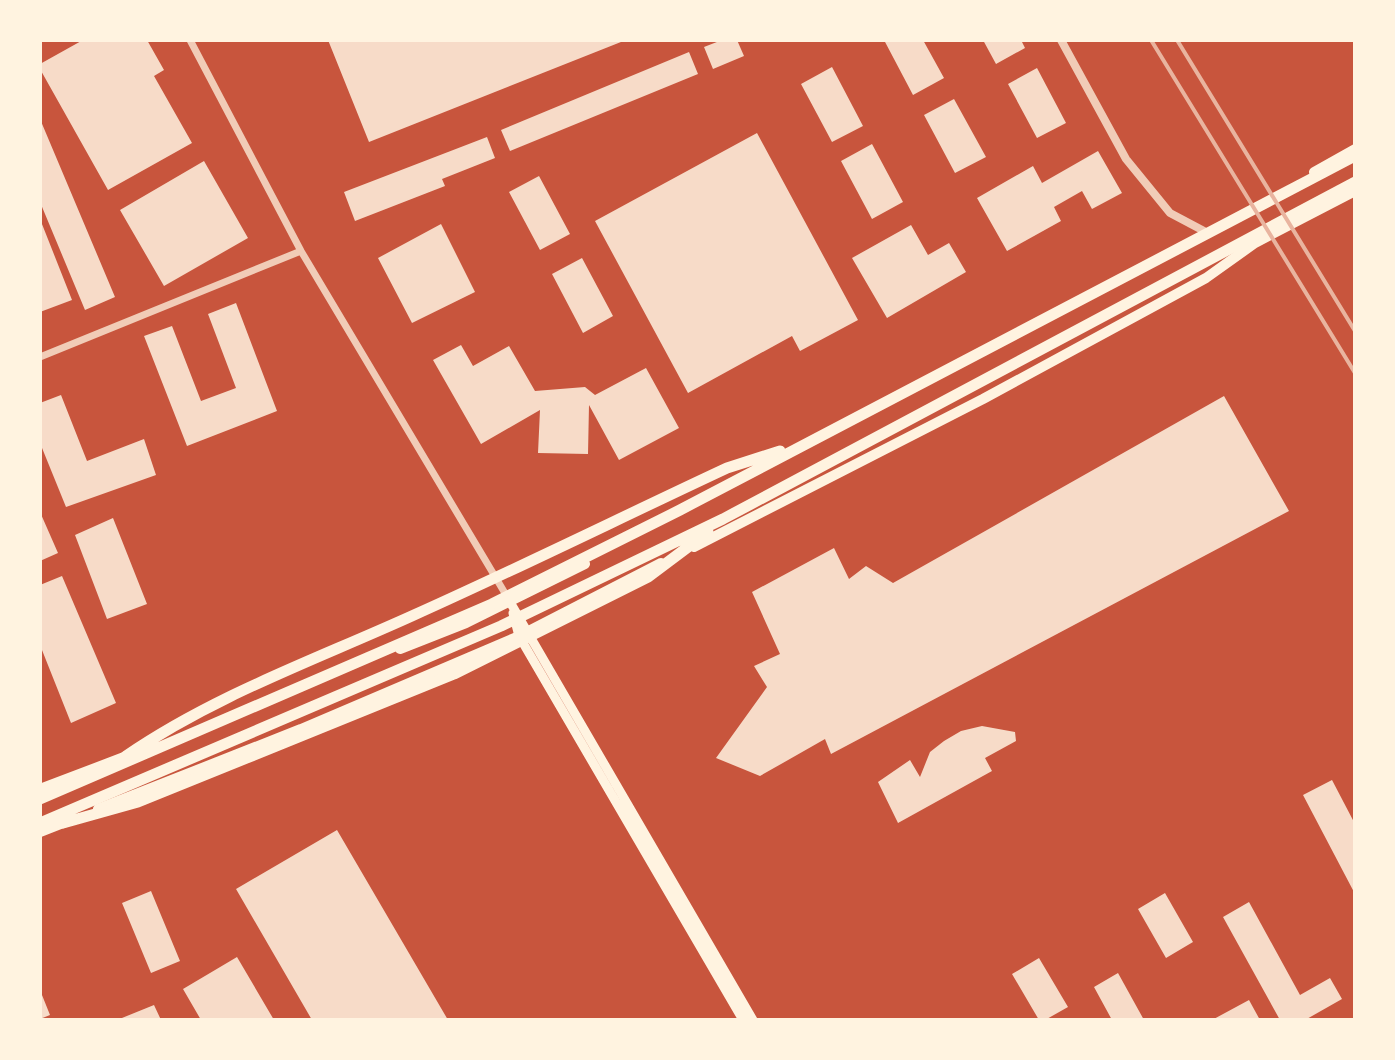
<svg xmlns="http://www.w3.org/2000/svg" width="1395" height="1060" viewBox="0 0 1395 1060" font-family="'Playfair Display',serif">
  <rect width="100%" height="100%" fill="#c8553d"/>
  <path fill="#f7dbc8" d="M 83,40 L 147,40 L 164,70 L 154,76 L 192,143 L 108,190 L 40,69 L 40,64 Z
    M 328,40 L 626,40 L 369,142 Z
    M 722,40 L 737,40 L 744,56 L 713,69 L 704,47 Z
    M 884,40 L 923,40 L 944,78 L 913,95 Z
    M 983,40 L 1021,40 L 1025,48 L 996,64 Z
    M 689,52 L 698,74 L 510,151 L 501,130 Z
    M 832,67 L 863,126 L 832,142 L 801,84 Z
    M 1037,68 L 1066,123 L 1037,138 L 1008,84 Z
    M 954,99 L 986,157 L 955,173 L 924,115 Z
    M 40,119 L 115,297 L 85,310 L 40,202 Z
    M 757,133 L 858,320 L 800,351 L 792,336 L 688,393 L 595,221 Z
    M 487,137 L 495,158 L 442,179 L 445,186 L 355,221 L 344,192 Z
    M 872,144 L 903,202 L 872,219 L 841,161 Z
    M 1098,151 L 1122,193 L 1092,209 L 1082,191 L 1054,207 L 1061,221 L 1007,251 L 977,198 L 1033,166 L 1042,183 Z
    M 204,161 L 248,238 L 164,286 L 120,210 Z
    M 539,176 L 570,234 L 540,250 L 509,192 Z
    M 40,219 L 72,300 L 40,312 Z
    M 441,224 L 475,292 L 412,323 L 378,258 Z
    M 911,225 L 928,255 L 949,243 L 966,272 L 887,318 L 852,258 Z
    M 582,258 L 613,316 L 583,333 L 552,274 Z
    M 236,303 L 277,411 L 187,446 L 144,336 L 172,326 L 201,401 L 236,388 L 208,314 Z
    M 461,345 L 473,366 L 509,346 L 535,391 L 585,387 L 595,395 L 646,368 L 679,428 L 619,460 L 589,405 L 588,454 L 538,453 L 540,410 L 481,444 L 433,360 Z
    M 61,395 L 87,461 L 144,439 L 156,475 L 66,507 L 40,443 L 40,403 Z
    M 1224,396 L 1289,511 L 831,754 L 825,739 L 760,776 L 716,758 L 767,687 L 754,666 L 780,654 L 752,592 L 834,548 L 849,579 L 866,566 L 893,583 Z
    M 40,512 L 58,553 L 40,561 Z
    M 113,518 L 147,604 L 107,619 L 75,535 Z
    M 62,576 L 116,703 L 71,723 L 40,645 L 40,585 Z
    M 982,726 L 1015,732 L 1016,741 L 985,758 L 992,771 L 898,823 L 878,782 L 910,760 L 920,777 L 930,752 L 944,741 L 961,731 Z
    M 1332,780 L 1355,824 L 1355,894 L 1303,795 Z
    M 337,830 L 448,1020 L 312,1020 L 236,889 Z
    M 151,891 L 180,961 L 151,973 L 122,903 Z
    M 1165,893 L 1193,942 L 1166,958 L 1138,909 Z
    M 1249,902 L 1300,995 L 1330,978 L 1342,999 L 1305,1020 L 1280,1020 L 1223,917 Z
    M 237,957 L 274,1020 L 201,1020 L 183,989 Z
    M 1039,958 L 1068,1007 L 1045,1020 L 1039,1020 L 1012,974 Z
    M 1118,973 L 1144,1020 L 1112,1020 L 1094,987 Z
    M 40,990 L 50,1015 L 40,1019 Z
    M 1249,1000 L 1260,1020 L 1212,1020 Z
    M 154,1005 L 161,1020 L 117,1020 Z"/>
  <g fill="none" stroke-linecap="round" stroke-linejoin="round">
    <path stroke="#f1ccb7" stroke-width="7" d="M 190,40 L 301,251 L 509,600
      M 40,357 L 301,251"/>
    <path stroke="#f1ccb7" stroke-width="8" d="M 1061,40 L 1126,159 L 1170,213 L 1204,231"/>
    <path stroke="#fff3e0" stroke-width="9" d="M 510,602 L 753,1020
      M 513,613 L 519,636 L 743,1020"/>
    <path stroke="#fff3e0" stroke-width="10" d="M 1314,172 L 1355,149
      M 694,547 L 983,399 L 1206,278 L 1255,243 L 1355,191
      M 400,649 L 466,623 L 585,564
      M 40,789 L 132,754
      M 98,809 L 301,729 L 519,636 L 661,563
      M 40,832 L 68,821"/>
    <path stroke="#fff3e0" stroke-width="11" d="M 126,756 C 215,695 315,660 414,615 C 519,568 622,517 727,468 L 780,451
      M 40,799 L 492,604 L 680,510 L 1355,156
      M 40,823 L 501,626 L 723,519 L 1355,182
      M 63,823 L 138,802 L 454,674 L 648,577 L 708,532"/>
    <path stroke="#e9b49f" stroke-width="4" d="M 1151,40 L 1355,373
      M 1177,40 L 1355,331"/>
  </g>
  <rect width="1395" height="1060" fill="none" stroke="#fff3e0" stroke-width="84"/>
</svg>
